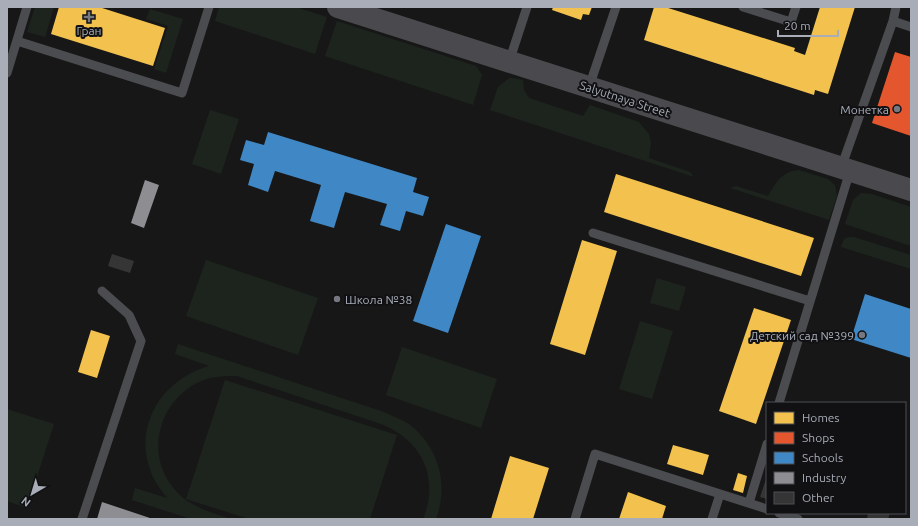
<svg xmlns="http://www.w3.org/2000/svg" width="918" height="526" viewBox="0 0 918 526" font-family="Ubuntu,sans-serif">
  <rect width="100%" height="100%" fill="#171717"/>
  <path fill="#1d241e" d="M 35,7 L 54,7 L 45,37 L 27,32 Z
    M 219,7 L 296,7 L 327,17 L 315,54 L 215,21 Z
    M 150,9 L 183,19 L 166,73 L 154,69 L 168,26 L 146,19 Z
    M 337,21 L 476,66 L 482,75 L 473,105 L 325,56 Z
    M 509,78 L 512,78 L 523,80 L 524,90 L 529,98 L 583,116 L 590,105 L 639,122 L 649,134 L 651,143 L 649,158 L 690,172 L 694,177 L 490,110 L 498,87 Z
    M 210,110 L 239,119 L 221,174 L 192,164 Z
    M 799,170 L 828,179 L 835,185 L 837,196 L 829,220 L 730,188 L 736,186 L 768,196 C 777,181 781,172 799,170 Z
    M 861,193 L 872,194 L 911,207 L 911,246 L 845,224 L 853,200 Z
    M 848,237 L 854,237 L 911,255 L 911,269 L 841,247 L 844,239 Z
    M 206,260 L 318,298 L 298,355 L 186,316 Z
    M 657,278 L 686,287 L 679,311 L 650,303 Z
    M 640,321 L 673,331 L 652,399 L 619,389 Z
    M 178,344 L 384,412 C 392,416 401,419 409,424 C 439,447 449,485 436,519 L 423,519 C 440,478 422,440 381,424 L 237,376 C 225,376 213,376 201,381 C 158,400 143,457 177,492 C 191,507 212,513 231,519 L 191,519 L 132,500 L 135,488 L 167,498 C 162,491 157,485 153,477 C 131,429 160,380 209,366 L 175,354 Z
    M 402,347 L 497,379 L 481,428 L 386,395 Z
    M 225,380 L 397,435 L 370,519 L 249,519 L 186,499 Z
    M 7,409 L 54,424 L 27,508 L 7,501 Z"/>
  <path fill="#f2c14e" d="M 59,7 L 99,7 L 165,28 L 153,66 L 51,34 Z
    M 553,7 L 592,7 L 589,15 L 583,14 L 581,20 L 552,10 Z
    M 654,7 L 665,7 L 795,48 L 794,51 L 805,55 L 820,7 L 855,7 L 828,94 L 815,90 L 814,95 L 644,40 Z
    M 616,174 L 814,238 L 801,276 L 604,212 Z
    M 582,240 L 617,251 L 585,355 L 550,344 Z
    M 754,308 L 791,320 L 756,424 L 719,411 Z
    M 91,330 L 110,336 L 97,378 L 78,372 Z
    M 673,445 L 709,455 L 703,475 L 667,464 Z
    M 510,456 L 549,468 L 533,519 L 491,519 Z
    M 738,473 L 747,476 L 743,493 L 733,490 Z
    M 628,492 L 666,506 L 662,519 L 619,519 Z"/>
  <path fill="#e4572e" d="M 895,52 L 911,57 L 911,136 L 872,123 Z"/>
  <path fill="#3f88c5" d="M 268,132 L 417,178 L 413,192 L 429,197 L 423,216 L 406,211 L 400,231 L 380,225 L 387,204 L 345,192 L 334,228 L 310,221 L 321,185 L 275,171 L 268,192 L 248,185 L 254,164 L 240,160 L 246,140 L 264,145 Z
    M 446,224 L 481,236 L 448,333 L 413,321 Z
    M 865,294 L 911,309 L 911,358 L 851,339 Z"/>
  <path fill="#8d8d92" d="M 145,180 L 159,185 L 144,228 L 131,223 Z
    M 102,502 L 153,519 L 97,519 Z"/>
  <path fill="#353536" d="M 112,254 L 134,261 L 130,273 L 108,266 Z
    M 767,476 L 767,499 L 760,497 Z
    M 868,513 L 890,513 L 888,519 L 871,519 L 867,518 Z"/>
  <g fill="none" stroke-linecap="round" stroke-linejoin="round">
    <path stroke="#4b4c50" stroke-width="9" d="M 743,7 L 791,22 L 796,7
      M 893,21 L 911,27
      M 17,41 L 182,93 L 209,7
      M 509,62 L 527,7
      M 7,73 L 27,7
      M 589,87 L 616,7
      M 841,168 L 893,21 L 896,7
      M 593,233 L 810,301
      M 779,403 L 850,171
      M 749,503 L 767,444
      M 779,513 L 798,519
      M 82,519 L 141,341 L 129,315 L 102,291
      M 575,519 L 595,454 L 767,509
      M 712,519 L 720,494"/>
    <path stroke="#4a4a4e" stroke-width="22" d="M 338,7 L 911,190"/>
  </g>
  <g fill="#757880" stroke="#111113" stroke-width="1.5">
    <path d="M87 11h4v4h4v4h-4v4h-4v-4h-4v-4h4z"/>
    <circle cx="897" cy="109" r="4"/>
    <circle cx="337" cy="299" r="4"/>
    <circle cx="862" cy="335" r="4"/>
  </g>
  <g text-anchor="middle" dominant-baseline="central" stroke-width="4" stroke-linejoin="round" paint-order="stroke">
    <g font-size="12" fill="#a8adb8" stroke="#111113" text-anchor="end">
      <text x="89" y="30" text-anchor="middle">Гран</text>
      <text x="889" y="109">Монетка</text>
      <text x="345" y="299" text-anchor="start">Школа №38</text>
      <text x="854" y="335">Детский сад №399</text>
    </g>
    <g font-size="12" fill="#a8adb8" stroke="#111113">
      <text transform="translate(625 99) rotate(18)">Salyutnaya Street</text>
    </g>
  </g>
  <rect width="918" height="526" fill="none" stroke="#a8adb8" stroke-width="16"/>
  <rect x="766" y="402" width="140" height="112" fill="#111113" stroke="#4d4f55"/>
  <rect x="774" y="412" width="20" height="12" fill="#f2c14e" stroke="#4d4f55"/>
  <text x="802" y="422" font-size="12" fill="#a8adb8">Homes</text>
  <rect x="774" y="432" width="20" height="12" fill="#e4572e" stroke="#4d4f55"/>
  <text x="802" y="442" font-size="12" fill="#a8adb8">Shops</text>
  <rect x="774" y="452" width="20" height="12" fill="#3f88c5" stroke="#4d4f55"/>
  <text x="802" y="462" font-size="12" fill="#a8adb8">Schools</text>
  <rect x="774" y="472" width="20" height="12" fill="#8d8d92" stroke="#4d4f55"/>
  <text x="802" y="482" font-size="12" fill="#a8adb8">Industry</text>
  <rect x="774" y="492" width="20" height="12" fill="#353536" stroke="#4d4f55"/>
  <text x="802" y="502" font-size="12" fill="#a8adb8">Other</text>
  <g transform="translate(32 494) rotate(218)" stroke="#111113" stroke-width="3" paint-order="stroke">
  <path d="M0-3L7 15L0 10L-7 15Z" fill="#a8adb8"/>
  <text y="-6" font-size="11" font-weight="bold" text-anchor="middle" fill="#a8adb8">N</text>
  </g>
  <path d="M778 30v6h60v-6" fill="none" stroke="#a8adb8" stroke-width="2"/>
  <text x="784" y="30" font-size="12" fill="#a8adb8" stroke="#111113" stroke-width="3" paint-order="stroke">20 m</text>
</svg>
